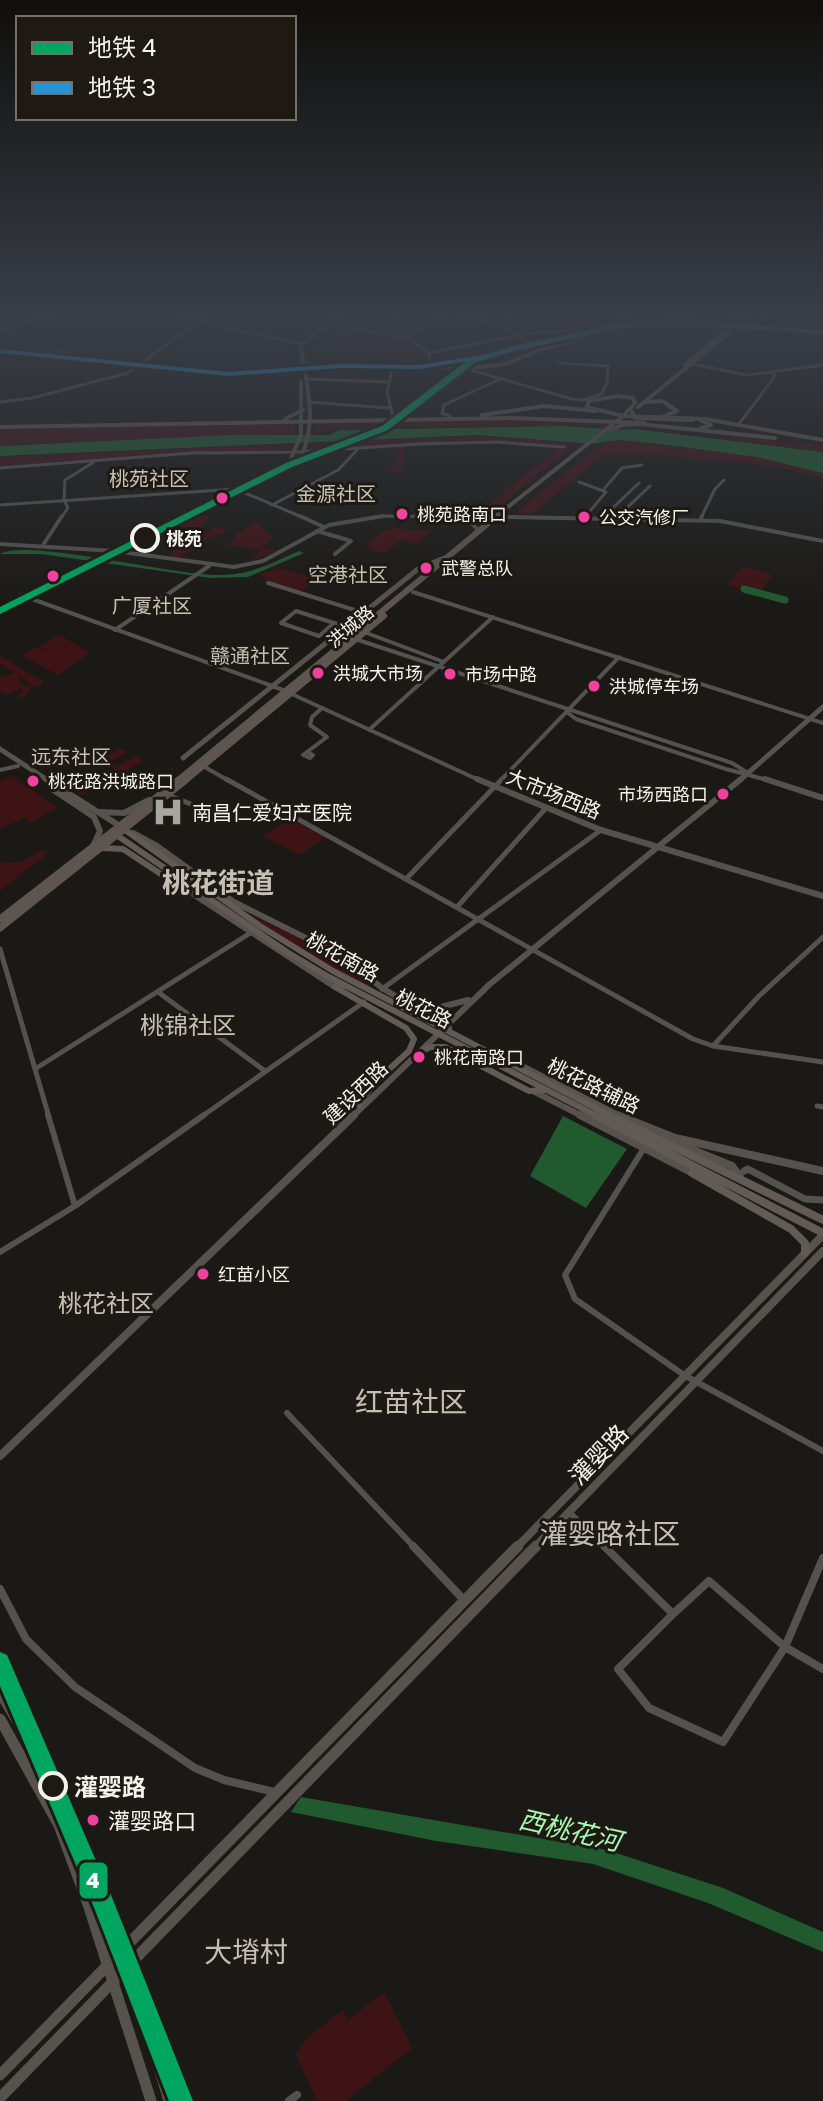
<svg xmlns="http://www.w3.org/2000/svg" width="823" height="2101" viewBox="0 0 823 2101" font-family="'Golos Text','Noto Sans SC',sans-serif">
  <rect width="100%" height="100%" fill="#1b1916"/>
  <path fill="#3e1316" d="M 346,329 C 368,333 410,332 423,352 L 402,356 L 342,351 L 350,343 L 332,340 Z
    M 429,419 L 617,421 L 606,430 L 595,425 L 348,428 L 314,434 L 317,424 L 329,421 Z
    M 288,423 L 296,426 L 295,434 L 0,445 L 0,429 Z
    M 631,426 L 704,436 L 823,444 L 823,451 L 632,428 L 614,431 Z
    M 479,436 L 575,443 L 490,515 L 476,515 L 562,445 L 485,441 L 410,443 L 406,447 L 402,472 L 383,471 L 398,466 L 393,460 L 401,456 L 396,453 L 401,449 L 396,447 L 311,449 L 313,443 Z
    M 615,440 L 756,456 L 823,473 L 823,478 L 774,466 L 655,455 L 604,455 L 532,514 L 515,513 L 599,446 Z
    M 290,444 L 293,449 L 291,450 L 192,452 L 0,466 L 0,457 Z
    M 211,515 L 198,530 L 206,533 L 215,526 L 229,530 L 206,540 L 181,557 L 171,556 L 183,524 L 199,516 Z
    M 256,522 L 277,541 L 270,540 L 262,548 L 278,550 L 250,561 L 262,550 L 225,545 L 236,539 L 233,532 L 241,532 Z
    M 397,528 C 409,531 419,528 431,532 L 416,544 L 401,540 L 384,553 L 370,549 L 368,543 L 386,530 Z
    M 743,566 L 773,575 L 760,591 L 727,585 Z
    M 279,568 L 316,579 L 300,592 L 269,582 L 260,574 Z
    M 60,635 L 90,653 L 58,675 L 21,655 L 37,647 L 50,652 L 39,646 Z
    M 0,656 L 43,681 L 42,684 L 35,688 L 18,675 L 22,685 L 31,686 L 29,693 L 21,698 L 17,696 L 23,691 L 21,688 L 6,695 L 0,691 L 0,677 L 15,673 L 0,664 Z
    M 121,748 L 128,752 L 110,761 L 117,766 L 136,756 L 144,761 L 120,774 L 124,779 L 117,783 L 110,780 L 82,795 L 74,790 L 97,777 L 115,773 L 112,765 L 97,761 Z
    M 11,775 L 58,808 L 30,823 L 26,817 L 0,829 L 0,781 Z
    M 291,819 L 326,837 L 299,855 L 263,836 Z
    M 41,850 L 48,853 L 0,891 L 0,861 C 18,867 26,859 41,850 Z
    M 231,905 L 340,958 L 374,990 L 370,993 L 324,969 L 226,907 Z
    M 384,1992 L 412,2048 L 346,2101 L 317,2101 L 296,2055 L 307,2038 L 343,2010 L 348,2020 Z"/>
  <path fill="#215a2f" d="M 565,426 C 589,427 611,431 634,429 L 823,452 L 823,473 L 757,457 L 660,444 L 618,440 L 592,444 L 479,435 L 0,456 L 0,446 L 232,435 L 330,435 L 339,430 Z
    M 299,551 L 304,553 L 248,577 L 211,578 L 41,554 L 0,554 C 26,538 176,576 218,575 C 252,575 269,564 299,551 Z
    M 563,1116 L 627,1149 L 586,1208 L 530,1176 Z
    M 301,1797 L 607,1850 L 723,1888 L 823,1932 L 823,1952 L 708,1903 L 593,1864 L 436,1841 L 291,1812 Z"/>
  <g fill="none" stroke-linecap="round" stroke-linejoin="round">
    <path stroke="#215a2f" stroke-width="7" d="M 744,589 L 785,600"/>
    <path stroke="#53524f" stroke-width="3" d="M 454,313 L 511,329 L 536,351
      M 691,322 L 698,313
      M 326,324 L 408,338 L 429,353 L 430,366
      M 0,330 L 62,313
      M 381,333 L 393,324 L 399,313
      M 407,337 L 448,313
      M 692,364 L 746,375 L 823,365
      M 470,367 L 474,371 L 572,399 L 583,400 L 602,394 L 607,383 L 608,366 L 559,363
      M 305,379 L 390,382
      M 308,402 L 389,408
      M 450,416 L 442,413 L 444,405 L 500,379
      M 739,424 L 775,376 L 772,373
      M 0,468 L 192,453 L 298,452 L 419,444 L 496,442 L 564,447
      M 579,482 L 606,492 L 584,518
      M 604,489 L 622,468 L 642,465
      M 272,505 L 338,470 L 358,449
      M 61,518 L 68,508 L 64,500 L 65,480 L 94,462
      M 602,518 L 639,483
      M 616,518 L 650,486
      M 701,518 L 715,489 L 724,480"/>
    <path stroke="#53524f" stroke-width="4" d="M 601,519 L 604,516
      M 615,519 L 618,516
      M 700,520 L 702,516
      M 317,531 L 351,541 L 335,554
      M 43,545 L 62,516
      M 268,583 L 374,616
      M 296,611 L 334,623 L 319,636 L 281,623 Z
      M 334,623 L 343,626 L 351,635
      M 115,630 L 209,566
      M 369,730 L 493,617
      M 307,752 L 313,755 L 310,758 L 303,755 Z
      M 307,752 L 327,737 L 310,725 L 312,717 L 322,708
      M 203,766 L 229,781
      M 0,770 L 18,766
      M 500,781 L 619,657"/>
    <path stroke="#53524f" stroke-width="5" d="M 226,779 L 693,1039 L 713,1046 L 823,1062
      M 168,795 L 221,816
      M 407,878 L 502,779
      M 457,907 L 546,808
      M 0,949 L 49,1117
      M 382,989 L 601,830
      M 158,992 L 265,1071
      M 713,1046 L 759,996 L 823,937
      M 35,1069 L 255,930
      M 817,1106 L 823,1107
      M 201,1117 L 364,1002"/>
    <path stroke="#53524f" stroke-width="6" d="M 48,1115 L 75,1206
      M 644,1148 L 565,1275 L 575,1299 L 684,1375 L 823,1451
      M 0,1252 L 75,1206 L 204,1115
      M 287,1413 L 415,1548
      M 570,1513 L 606,1548"/>
    <path stroke="#53524f" stroke-width="8" d="M 413,1546 L 463,1599
      M 604,1546 L 673,1614 L 709,1581 L 785,1647 L 823,1669
      M 0,1589 L 26,1639 L 75,1687 L 195,1768 L 224,1780 L 274,1792
      M 673,1614 L 618,1669 L 649,1708 L 723,1742 L 785,1647 L 823,1558
      M 289,2101 L 297,2095"/>
    <path stroke="#53524f" stroke-width="3" d="M 198,321 L 301,344
      M 640,325 L 637,317 L 641,313
      M 429,353 L 525,334 L 619,326
      M 393,366 L 387,392 L 393,417
      M 0,402 L 32,398 L 128,373 L 210,313
      M 0,505 L 236,489 L 304,518
      M 371,518 L 386,516 L 570,518"/>
    <path stroke="#53524f" stroke-width="4" d="M 300,516 L 324,527
      M 453,516 L 720,521 L 823,541
      M 466,517 L 479,531
      M 0,544 L 114,551 L 234,567 L 263,561 L 329,525 L 383,516
      M 413,592 L 823,723
      M 21,595 L 283,690 L 481,781
      M 364,632 L 444,662
      M 352,638 L 732,763 L 748,773
      M 568,713 L 576,719 L 726,769 L 771,781"/>
    <path stroke="#53524f" stroke-width="6" d="M 477,779 L 601,830 L 823,896
      M 765,779 L 823,798"/>
    <path stroke="#53524f" stroke-width="7" d="M 744,1171 L 748,1169 L 805,1199 L 823,1200"/>
    <path stroke="#57524d" stroke-width="4" d="M 171,313 L 198,321
      M 737,326 L 823,333
      M 285,419 L 303,410
      M 290,461 L 301,435 L 301,381
      M 180,518 L 301,457 C 318,421 306,383 301,346 L 340,313"/>
    <path stroke="#57524d" stroke-width="5" d="M 0,610 L 184,516
      M 0,749 L 49,781
      M 183,758 L 418,569 L 444,558
      M 739,781 L 823,707"/>
    <path stroke="#57524d" stroke-width="6" d="M 46,779 L 123,828
      M 52,789 L 94,817 L 100,831 L 93,846
      M 101,812 L 124,813 L 149,800
      M 133,833 L 157,846 L 234,902 L 342,956 L 382,988 L 449,1028
      M 167,877 L 335,987 L 342,988
      M 422,1012 L 468,1000
      M 520,1065 L 622,1117
      M 533,1091 L 584,1117
      M 352,1117 L 490,984 L 741,779"/>
    <path stroke="#57524d" stroke-width="8" d="M 580,1115 L 695,1174
      M 617,1115 L 675,1138 L 823,1171
      M 673,1142 L 732,1166 L 740,1177
      M 0,1456 L 354,1115
      M 516,1548 L 823,1235
      M 534,1548 L 823,1251"/>
    <path stroke="#57524d" stroke-width="11" d="M 0,1692 C 30,1743 62,1792 86,1846 C 121,1928 143,2016 169,2101
      M 0,1719 L 59,1825 L 88,1904 L 151,2101
      M 0,2075 L 518,1546
      M 0,2098 L 536,1546"/>
    <path stroke="#625a54" stroke-width="4" d="M 0,350 L 58,353 L 230,375 L 304,365 L 481,367 L 506,364 L 542,349 L 632,324 L 674,321 L 731,325
      M 685,365 L 746,313
      M 646,402 L 662,401 L 677,411 L 664,416
      M 638,407 L 754,313
      M 632,412 L 635,418 L 693,420
      M 482,415 L 544,406 L 596,411
      M 0,427 L 511,418 L 645,423
      M 699,429 L 711,425 L 700,420"/>
    <path stroke="#625a54" stroke-width="6" d="M 121,827 L 260,926 L 333,971 L 613,1117
      M 119,832 L 118,836 L 287,952 L 329,977 L 599,1117
      M 102,848 L 123,849 L 170,880
      M 335,987 L 406,1028 L 414,1039 L 409,1051 L 375,1082 L 359,1105
      M 419,1052 L 431,1047 L 445,1047 L 529,1091 L 545,1090"/>
    <path stroke="#625a54" stroke-width="8" d="M 595,1115 L 823,1233
      M 609,1115 L 823,1220
      M 692,1173 L 791,1229 L 805,1243 L 805,1253"/>
    <path stroke="#5e554e" stroke-width="4" d="M 618,396 L 633,398 L 635,403 L 623,416 L 587,407 L 589,401 Z
      M 623,416 L 705,419 L 823,440
      M 610,430 L 622,425 L 639,424 L 775,438
      M 494,518 L 623,416"/>
    <path stroke="#5e554e" stroke-width="6" d="M 177,781 L 497,516
      M 185,781 L 384,616"/>
    <path stroke="#5e554e" stroke-width="7" d="M 0,919 L 180,779
      M 0,928 L 187,779"/>
    <defs>
      <path id="metro-1" d="M 635,313 L 644,313 L 604,332 L 515,350 L 475,363 L 388,430 L 292,467 L 0,614 L 0,607 L 286,463 L 382,426 L 469,359 L 513,346 L 599,328 Z
        M 0,1652 L 7,1655 L 113,1900 L 193,2101 L 169,2101 L 95,1910 L 0,1686 Z"/>
      <path id="metro-2" d="M 636,323 L 716,323 L 823,330 L 823,334 L 716,327 L 636,327 L 609,329 L 482,359 L 419,369 L 340,368 L 229,376 L 0,353 L 0,349 L 229,372 L 340,364 L 419,365 L 482,355 L 609,325 Z"/>
    </defs>
    <use href="#metro-1" stroke="#1e1a13" stroke-width="6"/>
    <use href="#metro-2" stroke="#1e1a13" stroke-width="6"/>
    <use href="#metro-1" fill="#00a560" fill-rule="evenodd"/>
    <use href="#metro-2" fill="#2693d5" fill-rule="evenodd"/>
  </g>
  <linearGradient id="sky" x2="0" y2="1"><stop stop-color="#0f0e0c"/><stop offset="0.52" stop-color="#393e47"/><stop offset="1" stop-color="#393e47" stop-opacity="0"/></linearGradient>
  <rect width="823" height="607" fill="url(#sky)"/>
  <defs>
    <symbol id="hospital-bare" viewBox="-9 -9 18 18"><path d="M-5-5h3v3.5h4V-5h3V5h-3V1.5h-4V5h-3Z" fill="#a8a6a1" stroke="#1e1a13" stroke-width="2.5" paint-order="stroke"/></symbol>
  </defs>
  <g fill-rule="evenodd">
    <use href="#hospital-bare" x="146" y="790" width="44" height="44"/>
  </g>
  <g fill="#f240a1" stroke="#1e1a13" stroke-width="3">
    <circle cx="222" cy="498" r="7"/>
    <circle cx="402" cy="514" r="7"/>
    <circle cx="584" cy="517" r="7"/>
    <circle cx="426" cy="568" r="7"/>
    <circle cx="53" cy="576" r="7"/>
    <circle cx="318" cy="673" r="7"/>
    <circle cx="450" cy="674" r="7"/>
    <circle cx="594" cy="686" r="7"/>
    <circle cx="33" cy="781" r="7"/>
    <circle cx="723" cy="794" r="7"/>
    <circle cx="419" cy="1057" r="7"/>
    <circle cx="203" cy="1274" r="7"/>
    <circle cx="93" cy="1820" r="7"/>
  </g>
  <g fill="#1e1a13" stroke="#f4f2ec" stroke-width="4">
    <circle cx="145" cy="538" r="13"/>
    <circle cx="53" cy="1786" r="13"/>
  </g>
  <g text-anchor="middle" dominant-baseline="central" stroke-width="6" stroke-linejoin="round" paint-order="stroke">
    <g font-size="18" fill="#f4f2ec" stroke="#1e1a13" text-anchor="start">
      <text x="417" y="514">桃苑路南口</text>
      <text x="599" y="517">公交汽修厂</text>
      <text x="441" y="568">武警总队</text>
      <text x="333" y="673">洪城大市场</text>
      <text x="465" y="674">市场中路</text>
      <text x="609" y="686">洪城停车场</text>
      <text x="48" y="781">桃花路洪城路口</text>
      <text x="708" y="794" text-anchor="end">市场西路口</text>
      <text x="434" y="1057">桃花南路口</text>
      <text x="218" y="1274">红苗小区</text>
    </g>
    <g font-size="18" font-weight="bold" fill="#f4f2ec" stroke="#1e1a13" text-anchor="start">
      <text x="166" y="538">桃苑</text>
    </g>
    <g font-size="18" fill="#f4f2ec" stroke="#1e1a13">
      <text transform="translate(350 626) rotate(-40)">洪城路</text>
    </g>
    <g font-size="20" fill="#c5c0b6" stroke="#1e1a13">
      <text x="149" y="478">桃苑社区</text>
      <text x="336" y="493">金源社区</text>
      <text x="348" y="574">空港社区</text>
      <text x="152" y="605">广厦社区</text>
      <text x="250" y="655">赣通社区</text>
      <text x="71" y="756">远东社区</text>
    </g>
    <g font-size="20" fill="#f4f2ec" stroke="#1e1a13">
      <text transform="translate(554 793) rotate(22)">大市场西路</text>
      <text transform="translate(343 956) rotate(29)">桃花南路</text>
      <text transform="translate(424 1008) rotate(27)">桃花路</text>
      <text transform="translate(594 1085) rotate(26)">桃花路辅路</text>
      <text transform="translate(355 1092) rotate(-44)">建设西路</text>
    </g>
    <g font-size="20" fill="#f4f2ec" stroke="#1e1a13" text-anchor="start">
      <text x="192" y="812">南昌仁爱妇产医院</text>
    </g>
    <g font-size="22" fill="#f4f2ec" stroke="#1e1a13" text-anchor="start">
      <text x="108" y="1820">灌婴路口</text>
    </g>
    <g font-size="24" fill="#c5c0b6" stroke="#1e1a13">
      <text x="188" y="1024">桃锦社区</text>
      <text x="106" y="1302">桃花社区</text>
    </g>
    <g font-size="24" fill="#f4f2ec" stroke="#1e1a13">
      <text transform="translate(598 1454) rotate(-46)">灌婴路</text>
    </g>
    <g font-size="24" font-weight="bold" fill="#f4f2ec" stroke="#1e1a13" text-anchor="start">
      <text x="74" y="1786">灌婴路</text>
    </g>
    <g font-size="26" font-style="italic" fill="#a3f9b1" stroke="#1e1a13">
      <text transform="translate(570 1830) rotate(13)">西桃花河</text>
    </g>
    <g font-size="28" font-weight="bold" fill="#c5c0b6" stroke="#1e1a13">
      <text x="218" y="882">桃花街道</text>
    </g>
    <g font-size="28" fill="#c5c0b6" stroke="#1e1a13">
      <text x="411" y="1401">红苗社区</text>
      <text x="610" y="1533">灌婴路社区</text>
      <text x="246" y="1951">大塉村</text>
    </g>
  </g>
  <rect stroke="#1e1a13" stroke-width="3" x="78" y="1861" width="31" height="39" rx="8" fill="#00a560"/>
  <g font-size="22" text-anchor="middle" font-weight="bold" fill="#fff">
    <text x="93" y="1888">4</text>
  </g>
  <rect x="16" y="16" width="280" height="104" fill="#1e1a13" stroke="#74706a" stroke-width="2"/>
  <rect x="32" y="42" width="40" height="12" fill="#00a560" stroke="#74706a" stroke-width="2"/>
  <text x="88" y="56" font-size="24" fill="#f4f2ec">地铁 4</text>
  <rect x="32" y="82" width="40" height="12" fill="#2693d5" stroke="#74706a" stroke-width="2"/>
  <text x="88" y="96" font-size="24" fill="#f4f2ec">地铁 3</text>
</svg>
